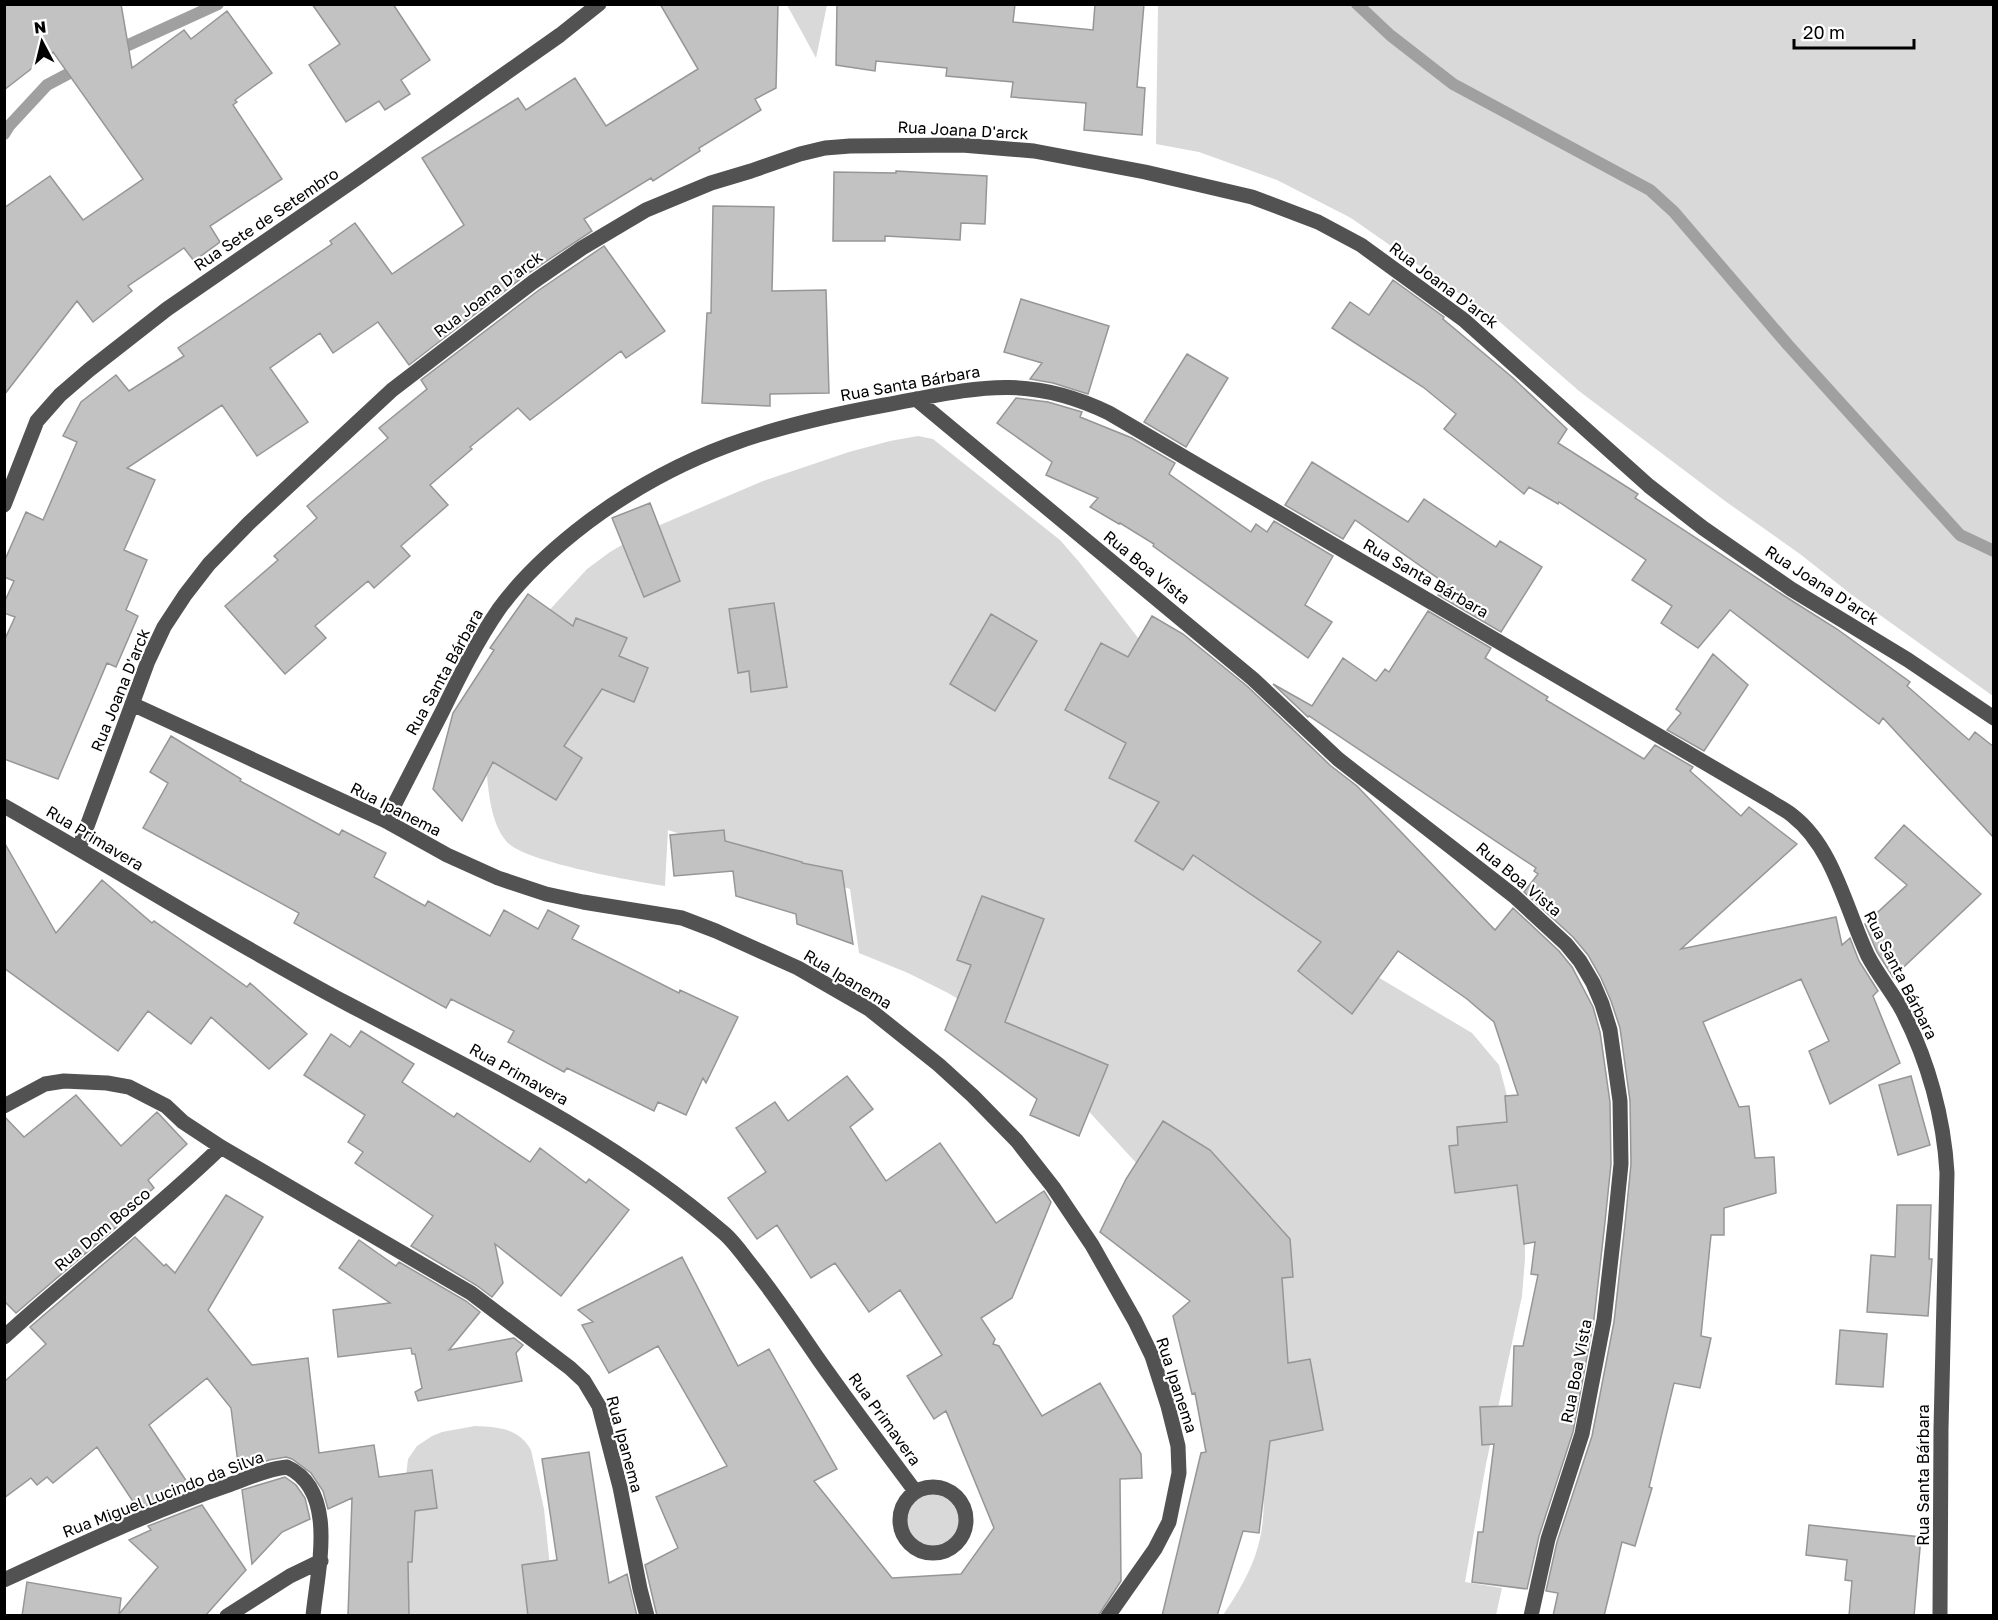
<svg xmlns="http://www.w3.org/2000/svg" width="1998" height="1620" viewBox="0 0 1998 1620" font-family="'Golos Text',sans-serif">
  <rect width="100%" height="100%" fill="#fff"/>
  <path fill="#d9d9d9" d="M 787,5 L 827,5 L 816,58 Z
    M 1158,5 L 1993,5 L 1993,696 L 1852,595 L 1800,554 L 1725,501 L 1579,391 L 1500,322 L 1351,218 L 1277,180 L 1199,152 L 1156,144 Z
    M 918,436 L 933,439 L 1060,540 L 1080,563 L 1146,648 L 1366,970 L 1472,1033 L 1499,1065 L 1512,1115 L 1525,1225 L 1525,1259 L 1522,1296 L 1486,1464 L 1465,1582 L 1502,1588 L 1496,1615 L 1223,1615 C 1253,1571 1267,1539 1263,1485 L 1184,1215 L 1071,1092 L 980,1012 L 948,993 L 908,973 L 859,953 L 850,889 L 668,830 L 665,886 C 637,882 524,862 507,842 C 490,823 488,788 486,763 L 544,616 L 587,569 L 610,552 L 646,531 L 763,481 L 849,452 L 890,441 Z
    M 475,1426 C 498,1427 519,1428 531,1450 L 544,1509 L 555,1615 L 406,1616 L 405,1484 L 408,1459 L 417,1446 L 432,1436 L 442,1432 Z
    M904 1521a30 30 0 1 1 60 0a30 30 0 1 1-60 0Z"/>
  <g fill="none" stroke-linecap="round" stroke-linejoin="round">
    <path stroke="#a0a0a0" stroke-width="12" d="M 1357,4 L 1390,35 L 1453,84 L 1650,190 L 1674,212 L 1788,345 L 1960,535 L 1994,551
      M 113,52 L 218,4
      M 4,134 L 9,126 L 47,85 L 81,67"/>
  </g>
  <path fill="#c2c2c2" stroke="#969696" stroke-width="1.5" d="M 4,4 L 121,4 L 132,68 L 184,30 L 191,39 L 227,11 L 272,73 L 235,100 L 237,102 L 233,105 L 282,179 L 210,226 L 220,242 L 194,261 L 184,248 L 128,286 L 132,291 L 93,322 L 77,301 L 4,395 L 4,208 L 50,176 L 83,220 L 143,179 L 53,52 L 4,90 Z
    M 312,4 L 393,4 L 430,60 L 401,80 L 410,94 L 385,110 L 379,101 L 346,122 L 309,65 L 340,44 Z
    M 660,4 L 778,4 L 776,88 L 755,99 L 761,110 L 699,148 L 700,151 L 653,181 L 651,178 L 584,219 L 592,231 L 527,274 L 409,365 L 378,322 L 333,353 L 320,333 L 270,368 L 308,422 L 257,456 L 222,405 L 127,468 L 155,480 L 124,550 L 147,560 L 126,610 L 138,616 L 116,667 L 107,663 L 58,779 L 4,759 L 4,641 L 15,617 L 4,613 L 4,603 L 14,581 L 4,577 L 4,562 L 26,512 L 43,520 L 77,442 L 63,436 L 81,402 L 116,375 L 129,391 L 184,356 L 178,348 L 332,244 L 330,241 L 355,223 L 392,274 L 464,225 L 422,158 L 518,98 L 526,110 L 575,78 L 606,126 L 698,69 Z
    M 837,4 L 1015,4 L 1013,22 L 1093,30 L 1095,4 L 1144,4 L 1137,87 L 1145,88 L 1142,135 L 1084,130 L 1086,103 L 1011,97 L 1013,82 L 946,76 L 947,68 L 876,61 L 875,71 L 836,65 Z
    M 896,171 L 987,176 L 985,224 L 961,223 L 960,240 L 885,236 L 885,241 L 833,241 L 834,172 L 896,173 Z
    M 713,206 L 774,207 L 772,291 L 826,290 L 829,393 L 770,394 L 770,406 L 702,403 L 707,313 L 711,313 Z
    M 604,246 L 665,331 L 626,358 L 621,351 L 530,420 L 518,408 L 470,447 L 472,449 L 430,485 L 448,505 L 401,546 L 410,556 L 374,588 L 368,581 L 315,626 L 326,638 L 285,674 L 225,606 L 278,560 L 274,556 L 317,518 L 307,506 L 388,438 L 379,428 L 427,389 L 421,380 L 539,290 Z
    M 1393,280 L 1444,317 L 1443,319 L 1512,377 L 1567,429 L 1558,443 L 1638,494 L 1635,498 L 1786,597 L 1837,629 L 1910,682 L 1907,686 L 1969,740 L 1975,732 L 1994,747 L 1994,838 L 1883,718 L 1879,724 L 1730,610 L 1698,648 L 1661,623 L 1672,606 L 1632,580 L 1646,560 L 1559,502 L 1558,504 L 1529,487 L 1524,494 L 1444,429 L 1456,414 L 1423,387 L 1332,328 L 1350,302 L 1369,315 Z
    M 1021,299 L 1109,326 L 1088,394 L 1053,383 L 1030,379 L 1042,363 L 1004,352 Z
    M 1187,354 L 1228,378 L 1186,447 L 1144,422 Z
    M 1016,398 L 1048,402 L 1082,412 L 1080,417 L 1132,438 L 1175,463 L 1169,474 L 1251,532 L 1256,524 L 1267,532 L 1274,521 L 1333,556 L 1305,605 L 1332,622 L 1308,658 L 1153,546 L 1154,544 L 1120,523 L 1119,524 L 1090,507 L 1098,498 L 1046,475 L 1052,462 L 997,423 Z
    M 1312,462 L 1408,522 L 1424,499 L 1496,547 L 1500,541 L 1542,567 L 1501,632 L 1438,595 L 1446,584 L 1355,520 L 1343,539 L 1285,505 Z
    M 650,503 L 680,581 L 644,597 L 612,518 Z
    M 528,594 L 573,626 L 576,618 L 627,638 L 619,656 L 648,668 L 634,702 L 602,689 L 564,746 L 582,758 L 556,800 L 493,762 L 462,821 L 433,789 L 453,713 L 494,650 L 490,648 Z
    M 774,603 L 787,687 L 751,692 L 749,671 L 738,673 L 729,609 Z
    M 1428,611 L 1491,648 L 1485,658 L 1548,697 L 1546,700 L 1644,759 L 1655,745 L 1693,767 L 1690,771 L 1741,816 L 1749,807 L 1797,844 L 1681,949 L 1836,917 L 1842,945 L 1850,938 L 1859,961 L 1878,991 L 1873,996 L 1900,1063 L 1830,1104 L 1809,1051 L 1829,1041 L 1801,979 L 1703,1022 L 1739,1107 L 1749,1106 L 1755,1158 L 1774,1157 L 1776,1193 L 1724,1208 L 1724,1235 L 1711,1235 L 1701,1336 L 1711,1338 L 1700,1388 L 1674,1383 L 1649,1487 L 1652,1488 L 1635,1546 L 1622,1542 L 1604,1616 L 1553,1616 L 1558,1593 L 1546,1591 L 1557,1542 L 1592,1436 L 1614,1322 L 1625,1224 L 1631,1164 L 1630,1101 L 1620,1028 L 1611,1001 L 1601,978 L 1588,955 L 1573,937 L 1524,892 L 1538,874 L 1534,871 L 1536,868 L 1309,716 L 1308,717 L 1273,684 L 1312,706 L 1343,658 L 1376,681 L 1385,669 L 1389,672 Z
    M 991,614 L 1037,641 L 995,711 L 950,684 Z
    M 1152,616 L 1183,634 L 1247,686 L 1331,766 L 1357,786 L 1495,930 L 1513,908 L 1559,951 L 1572,967 L 1593,1007 L 1600,1032 L 1610,1102 L 1611,1164 L 1605,1222 L 1594,1319 L 1573,1432 L 1539,1536 L 1527,1589 L 1472,1582 L 1478,1532 L 1483,1532 L 1494,1444 L 1482,1445 L 1480,1407 L 1512,1406 L 1514,1346 L 1523,1346 L 1538,1275 L 1531,1274 L 1535,1242 L 1524,1244 L 1517,1185 L 1455,1193 L 1449,1146 L 1458,1145 L 1457,1127 L 1507,1122 L 1505,1096 L 1518,1095 L 1494,1022 L 1467,999 L 1398,951 L 1352,1014 L 1298,971 L 1321,942 L 1193,855 L 1183,870 L 1135,841 L 1159,802 L 1109,778 L 1126,743 L 1065,710 L 1101,643 L 1128,657 Z
    M 1713,654 L 1748,685 L 1704,751 L 1667,730 L 1681,713 L 1676,709 Z
    M 171,736 L 241,779 L 240,781 L 339,835 L 342,830 L 386,853 L 374,877 L 425,906 L 428,901 L 490,936 L 504,910 L 538,929 L 548,910 L 579,926 L 572,939 L 679,993 L 680,990 L 738,1017 L 706,1083 L 703,1078 L 686,1115 L 658,1102 L 654,1111 L 567,1068 L 564,1072 L 508,1042 L 514,1031 L 451,999 L 446,1008 L 294,923 L 299,913 L 143,828 L 168,783 L 150,772 Z
    M 1904,825 L 1981,894 L 1893,977 L 1877,952 L 1865,924 L 1907,885 L 1875,858 Z
    M 724,830 L 725,841 L 802,862 L 802,863 L 842,871 L 853,944 L 797,924 L 796,914 L 736,896 L 733,871 L 674,876 L 670,835 Z
    M 4,842 L 56,933 L 102,880 L 152,923 L 154,921 L 247,987 L 250,983 L 307,1034 L 269,1069 L 211,1017 L 191,1044 L 148,1011 L 118,1051 L 4,968 Z
    M 982,896 L 1044,919 L 1005,1022 L 1108,1065 L 1079,1136 L 1030,1115 L 1037,1099 L 945,1030 L 971,965 L 957,960 Z
    M 361,1031 L 414,1064 L 402,1082 L 454,1117 L 457,1113 L 530,1162 L 540,1148 L 586,1183 L 589,1179 L 629,1210 L 561,1296 L 495,1244 L 503,1283 L 492,1297 L 476,1285 L 411,1246 L 433,1216 L 355,1163 L 363,1152 L 348,1142 L 365,1115 L 304,1075 L 331,1034 L 350,1047 Z
    M 847,1076 L 873,1109 L 850,1127 L 886,1181 L 940,1143 L 996,1223 L 1044,1191 L 1051,1202 L 1012,1298 L 981,1318 L 995,1339 L 993,1344 L 999,1346 L 1042,1416 L 1100,1383 L 1141,1454 L 1142,1478 L 1120,1479 L 1121,1581 L 1098,1616 L 657,1616 L 645,1565 L 678,1548 L 656,1497 L 727,1466 L 658,1346 L 609,1373 L 582,1325 L 593,1322 L 578,1310 L 682,1257 L 738,1366 L 769,1349 L 837,1469 L 814,1481 L 892,1578 L 961,1574 L 994,1528 L 946,1411 L 934,1419 L 907,1376 L 942,1355 L 900,1290 L 869,1312 L 835,1263 L 811,1278 L 777,1225 L 757,1239 L 728,1198 L 766,1172 L 736,1128 L 775,1102 L 788,1121 Z
    M 1911,1076 L 1930,1145 L 1898,1155 L 1879,1085 Z
    M 76,1095 L 121,1146 L 157,1112 L 187,1144 L 148,1180 L 154,1188 L 117,1219 L 121,1223 L 16,1313 L 4,1301 L 4,1116 L 24,1137 Z
    M 1163,1121 L 1210,1150 L 1290,1239 L 1293,1277 L 1282,1278 L 1288,1363 L 1310,1359 L 1323,1430 L 1270,1441 L 1259,1533 L 1243,1531 L 1217,1616 L 1162,1616 L 1201,1453 L 1206,1452 L 1195,1393 L 1192,1394 L 1173,1316 L 1190,1301 L 1100,1232 L 1126,1179 Z
    M 226,1195 L 263,1217 L 208,1310 L 252,1365 L 308,1358 L 319,1453 L 374,1445 L 379,1477 L 432,1470 L 437,1508 L 415,1511 L 412,1562 L 408,1562 L 409,1616 L 348,1616 L 352,1498 L 328,1509 L 323,1491 L 311,1473 L 292,1459 L 286,1457 L 269,1460 L 239,1471 L 231,1408 L 207,1378 L 149,1425 L 191,1488 L 138,1509 L 97,1447 L 53,1483 L 47,1477 L 37,1485 L 31,1478 L 4,1498 L 4,1382 L 46,1344 L 30,1327 L 135,1237 L 164,1266 L 166,1264 L 175,1273 Z
    M 1897,1205 L 1931,1205 L 1929,1259 L 1932,1259 L 1928,1316 L 1867,1312 L 1871,1255 L 1895,1257 Z
    M 359,1240 L 396,1266 L 399,1262 L 466,1301 L 480,1312 L 449,1350 L 514,1338 L 523,1345 L 516,1353 L 522,1381 L 418,1401 L 415,1392 L 422,1388 L 415,1354 L 412,1354 L 411,1348 L 338,1357 L 333,1310 L 390,1303 L 339,1268 Z
    M 1840,1330 L 1887,1334 L 1883,1387 L 1836,1384 Z
    M 589,1452 L 609,1583 L 627,1574 L 637,1616 L 528,1616 L 522,1565 L 557,1560 L 542,1459 Z
    M 285,1477 L 296,1485 L 305,1498 L 310,1519 L 282,1532 L 252,1564 L 242,1490 Z
    M 202,1505 L 246,1570 L 205,1616 L 22,1616 L 27,1582 L 121,1598 L 119,1614 L 158,1567 L 129,1540 L 151,1530 L 148,1526 Z
    M 1809,1525 L 1921,1537 L 1914,1616 L 1849,1616 L 1852,1581 L 1845,1580 L 1847,1560 L 1806,1555 Z"/>
  <g fill="none" stroke-linecap="round" stroke-linejoin="round">
    <path stroke="#525252" stroke-width="15" d="M 916,399 L 1253,679 L 1338,759 L 1514,896 L 1566,944 L 1580,961 L 1593,983 L 1602,1004 L 1610,1030 L 1620,1101 L 1621,1164 L 1615,1223 L 1604,1320 L 1582,1434 L 1548,1539 L 1531,1616
      M 4,505 L 37,421 L 60,395 L 89,370 L 167,309 L 357,178 L 560,35 L 599,4
      M 132,704 L 386,821 L 447,855 L 498,878 L 546,894 L 583,902 L 682,918 L 716,931 L 798,968 L 869,1009 L 939,1065 L 973,1096 L 1017,1141 L 1053,1187 L 1092,1245 L 1135,1321 L 1152,1356 L 1168,1406 L 1178,1446 L 1179,1473 L 1169,1522 L 1155,1549 L 1108,1616
      M 4,806 C 119,871 231,942 348,1004 C 480,1074 611,1135 725,1234 C 735,1243 743,1255 751,1265 C 776,1296 797,1328 819,1360 C 850,1404 883,1448 915,1491
      M 386,821 C 405,784 424,747 443,710 C 460,675 477,641 499,609 C 523,576 555,547 588,522 C 682,452 770,426 885,405 C 972,389 1024,372 1109,413 L 1770,801 C 1777,806 1786,810 1793,816 C 1834,848 1846,910 1868,956 C 1878,975 1892,992 1902,1010 C 1928,1060 1944,1118 1947,1173 L 1941,1429 L 1940,1616
      M 79,848 L 148,661 L 164,627 L 185,595 L 209,564 L 249,523 L 392,390 L 533,282 L 582,248 L 646,210 L 711,183 L 751,171 L 800,154 L 825,148 L 850,146 L 962,145 L 1034,151 L 1145,172 L 1252,197 L 1318,222 L 1361,245 L 1464,320 L 1649,486 L 1703,528 L 1791,589 L 1908,660 L 1994,718
      M 4,1106 L 45,1084 L 64,1081 L 107,1083 L 129,1087 L 166,1106 L 183,1122 L 221,1147 L 471,1293 L 570,1368 L 584,1381 L 599,1406 L 620,1487 L 640,1589 L 647,1616
      M 4,1337 C 75,1272 152,1214 221,1147
      M900 1520a33 33 0 1 1 66 0a33 33 0 1 1-66 0Z
      M 4,1580 C 77,1546 150,1512 226,1486 C 246,1479 266,1469 287,1467 C 339,1491 317,1572 313,1616
      M 227,1616 L 290,1576 L 321,1561"/>
  </g>
  <g text-anchor="middle" dominant-baseline="central" stroke-width="4.5" stroke-linejoin="round" paint-order="stroke">
    <g font-size="16" fill="#000" stroke="#fff">
      <text transform="translate(963 130) rotate(3)">Rua Joana D'arck</text>
      <text transform="translate(266 219) rotate(-34)">Rua Sete de Setembro</text>
      <text transform="translate(1444 285) rotate(37)">Rua Joana D'arck</text>
      <text transform="translate(488 294) rotate(-37)">Rua Joana D'arck</text>
      <text transform="translate(910 383) rotate(-10)">Rua Santa Bárbara</text>
      <text transform="translate(1147 567) rotate(39)">Rua Boa Vista</text>
      <text transform="translate(1426 578) rotate(30)">Rua Santa Bárbara</text>
      <text transform="translate(1822 585) rotate(33)">Rua Joana D'arck</text>
      <text transform="translate(444 672) rotate(-61)">Rua Santa Bárbara</text>
      <text transform="translate(120 690) rotate(-68)">Rua Joana D'arck</text>
      <text transform="translate(396 809) rotate(27)">Rua Ipanema</text>
      <text transform="translate(95 838) rotate(31)">Rua Primavera</text>
      <text transform="translate(1519 879) rotate(40)">Rua Boa Vista</text>
      <text transform="translate(1901 975) rotate(63)">Rua Santa Bárbara</text>
      <text transform="translate(848 979) rotate(31)">Rua Ipanema</text>
      <text transform="translate(519 1074) rotate(29)">Rua Primavera</text>
      <text transform="translate(102 1229) rotate(-40)">Rua Dom Bosco</text>
      <text transform="translate(1576 1371) rotate(-79)">Rua Boa Vista</text>
      <text transform="translate(1177 1385) rotate(72)">Rua Ipanema</text>
      <text transform="translate(885 1419) rotate(54)">Rua Primavera</text>
      <text transform="translate(625 1444) rotate(75)">Rua Ipanema</text>
      <text transform="translate(1923 1475) rotate(-90)">Rua Santa Bárbara</text>
      <text transform="translate(163 1494) rotate(-21)">Rua Miguel Lucindo da Silva</text>
    </g>
  </g>
  <rect width="1998" height="1620" fill="none" stroke="#000000" stroke-width="12"/>
  <g transform="translate(42 42) rotate(353)" stroke="#ffffff" stroke-width="4.5" paint-order="stroke">
  <path d="M0-4.5L10 22L0 15L-10 22Z" fill="#000000"/>
  <text y="-9" font-size="16" font-weight="bold" text-anchor="middle" fill="#000000">N</text>
  </g>
  <path d="M1794 39v9h120v-9" fill="none" stroke="#000000" stroke-width="3"/>
  <text x="1803" y="39" font-size="18" fill="#000000" stroke="#ffffff" stroke-width="4.5" paint-order="stroke">20 m</text>
</svg>
